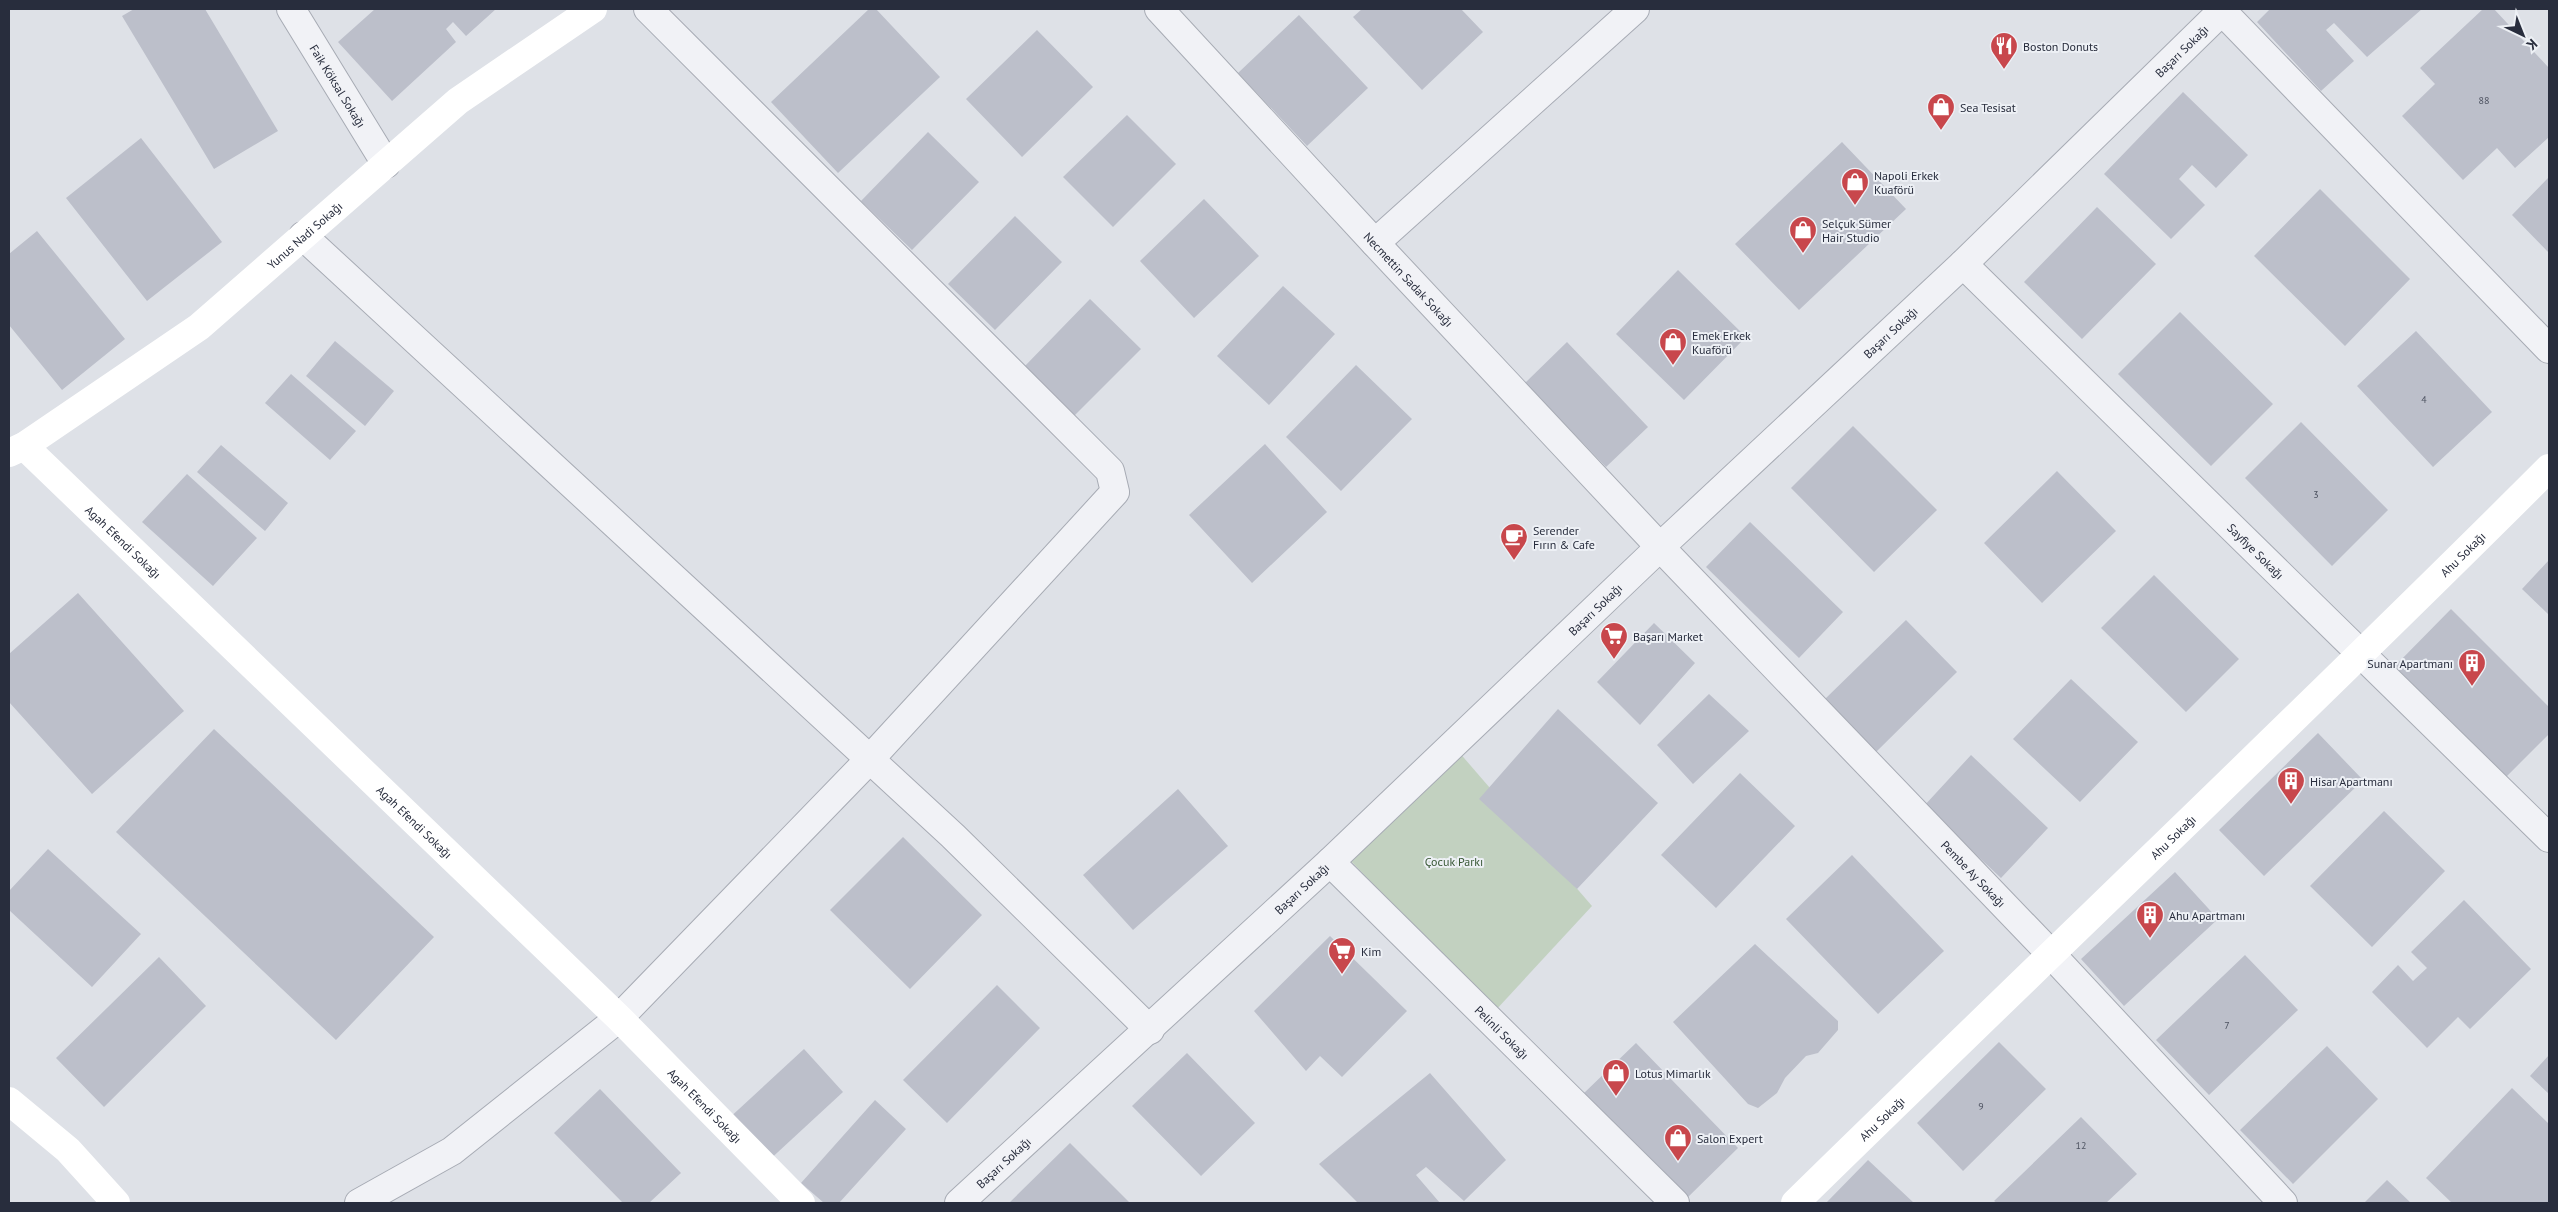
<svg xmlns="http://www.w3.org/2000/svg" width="2558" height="1212" viewBox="0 0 2558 1212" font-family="'PT Sans',sans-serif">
  <rect width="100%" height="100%" fill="#dee1e7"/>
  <path fill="#c2d1c0" d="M 1458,751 L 1592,906 L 1495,1011 L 1349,859 Z"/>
  <path fill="#bcbfca" d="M 134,9 L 205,9 L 278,131 L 214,169 L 122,16 Z
    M 375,9 L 496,9 L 466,36 L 453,22 L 446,29 L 456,42 L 392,101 L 338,42 Z
    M 869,9 L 876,9 L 940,77 L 838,173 L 771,102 Z
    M 1362,9 L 1461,9 L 1483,32 L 1422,90 L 1353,17 Z
    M 2270,9 L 2422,9 L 2367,57 L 2334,23 L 2326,30 L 2354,61 L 2321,91 L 2257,22 Z
    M 2483,9 L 2494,9 L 2549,68 L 2549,137 L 2515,168 L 2497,148 L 2463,180 L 2402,116 L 2435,84 L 2420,68 Z
    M 1299,15 L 1368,88 L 1307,146 L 1238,73 Z
    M 1037,30 L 1093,87 L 1022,157 L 966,99 Z
    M 2183,92 L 2248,155 L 2216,188 L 2192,165 L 2179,179 L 2205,205 L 2171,239 L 2104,174 Z
    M 1127,115 L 1176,164 L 1113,227 L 1063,177 Z
    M 928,132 L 979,182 L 912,250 L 861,201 Z
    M 141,138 L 222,242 L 147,301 L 66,198 Z
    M 1842,142 L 1906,209 L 1799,310 L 1735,244 Z
    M 2549,177 L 2549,253 L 2512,215 Z
    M 2320,189 L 2410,279 L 2345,346 L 2254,256 Z
    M 1204,199 L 1259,256 L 1194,318 L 1140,261 Z
    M 2097,207 L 2156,264 L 2082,339 L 2024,282 Z
    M 1015,216 L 1062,262 L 995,330 L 948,284 Z
    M 37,231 L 125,339 L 62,390 L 9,325 L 9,254 Z
    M 1678,270 L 1746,337 L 1684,400 L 1616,334 Z
    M 1283,286 L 1335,334 L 1269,405 L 1217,356 Z
    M 1090,299 L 1141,349 L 1074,416 L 1024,367 Z
    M 2180,312 L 2273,404 L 2211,466 L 2118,374 Z
    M 2416,331 L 2492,412 L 2433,467 L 2357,386 Z
    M 335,341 L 394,391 L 365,426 L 306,376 Z
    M 1567,342 L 1648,427 L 1606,467 L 1525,383 Z
    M 1356,365 L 1412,419 L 1341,491 L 1286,437 Z
    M 291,374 L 356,431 L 330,460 L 265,403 Z
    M 2301,422 L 2388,510 L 2332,566 L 2245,478 Z
    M 1853,426 L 1937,510 L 1874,572 L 1791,488 Z
    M 1265,444 L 1327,512 L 1252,583 L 1189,515 Z
    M 221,445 L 288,503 L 265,531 L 197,472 Z
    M 2057,471 L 2116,531 L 2042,603 L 1984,543 Z
    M 187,474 L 257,538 L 213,586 L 142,522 Z
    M 1750,522 L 1843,612 L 1799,658 L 1706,567 Z
    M 2549,560 L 2549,615 L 2522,589 Z
    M 2154,575 L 2239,659 L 2186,712 L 2101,628 Z
    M 78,593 L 184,711 L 92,794 L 9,702 L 9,654 Z
    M 2451,609 L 2549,707 L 2549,734 L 2506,777 L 2394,667 Z
    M 1906,620 L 1957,672 L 1876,752 L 1825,699 Z
    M 1654,623 L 1695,663 L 1640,725 L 1597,682 Z
    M 2071,679 L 2138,742 L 2080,802 L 2013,739 Z
    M 1709,694 L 1749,731 L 1693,784 L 1657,745 Z
    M 1558,709 L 1658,803 L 1577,889 L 1479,799 Z
    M 214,729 L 434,937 L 336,1040 L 116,832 Z
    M 2318,733 L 2363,780 L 2264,876 L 2219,830 Z
    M 1971,755 L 2048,828 L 2001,878 L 1924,806 Z
    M 1740,773 L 1795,826 L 1716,908 L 1661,855 Z
    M 1178,789 L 1228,846 L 1133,930 L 1083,875 Z
    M 2384,811 L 2445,871 L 2372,947 L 2310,886 Z
    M 903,837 L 982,915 L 910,989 L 830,910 Z
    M 48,849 L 141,934 L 92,987 L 9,910 L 9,891 Z
    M 1852,855 L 1944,951 L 1878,1014 L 1786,919 Z
    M 2175,872 L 2218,919 L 2124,1006 L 2081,959 Z
    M 2464,900 L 2531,969 L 2470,1029 L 2458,1017 L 2427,1048 L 2372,992 L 2398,965 L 2413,981 L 2427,968 L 2411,952 Z
    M 1330,936 L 1407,1011 L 1342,1077 L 1320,1056 L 1306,1071 L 1254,1011 Z
    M 1755,944 L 1838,1021 L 1838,1030 L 1818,1053 L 1806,1056 L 1785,1078 L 1777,1093 L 1758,1108 L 1748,1104 L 1673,1022 Z
    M 2245,955 L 2298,1010 L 2209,1095 L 2156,1040 Z
    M 159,957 L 206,1006 L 104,1107 L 56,1058 Z
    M 997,985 L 1040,1028 L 947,1123 L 903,1080 Z
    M 1999,1042 L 2046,1089 L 1963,1171 L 1917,1123 Z
    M 1636,1043 L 1738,1148 L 1685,1200 L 1583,1094 Z
    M 2327,1046 L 2378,1099 L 2293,1184 L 2240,1130 Z
    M 804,1049 L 843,1092 L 765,1164 L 726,1121 Z
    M 1187,1053 L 1255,1123 L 1201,1176 L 1132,1106 Z
    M 2549,1055 L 2549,1094 L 2530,1076 Z
    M 1430,1073 L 1506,1160 L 1464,1201 L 1426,1167 L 1416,1175 L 1440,1203 L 1358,1203 L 1319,1164 Z
    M 2512,1088 L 2549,1124 L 2549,1203 L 2452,1203 L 2426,1178 Z
    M 600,1089 L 681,1173 L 649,1203 L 623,1203 L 554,1133 Z
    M 875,1100 L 906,1129 L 839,1203 L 824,1203 L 801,1183 Z
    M 2081,1117 L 2137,1174 L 2106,1203 L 1997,1203 L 1994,1201 Z
    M 1070,1143 L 1130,1203 L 1009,1203 Z
    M 1868,1160 L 1914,1203 L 1826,1203 Z
    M 2387,1180 L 2411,1203 L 2364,1203 Z"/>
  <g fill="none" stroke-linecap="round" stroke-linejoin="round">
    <defs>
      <g id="street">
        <path id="s1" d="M 291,9 L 386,164"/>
        <path id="s2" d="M 1159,9 L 1375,243 L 1660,547 L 2050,953 L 2283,1203"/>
        <path d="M 2222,11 L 2549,349"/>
        <path d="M 303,236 L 953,836 L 1150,1030"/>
        <path d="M 1375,243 L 1635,9"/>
        <path id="s3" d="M 1963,264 L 2549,838"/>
        <path id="s4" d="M 1330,862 L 1675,1203"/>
        <path d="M 359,1203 L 452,1151 L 619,1018 L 870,759 L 1115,492 L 1110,471 L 648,9"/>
        <path id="s5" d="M 959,1203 L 1330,862 L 1660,547 L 1963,264 L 2224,9"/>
      </g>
    </defs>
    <use href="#street" stroke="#a7abb4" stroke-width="30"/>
    <use href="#street" stroke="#f1f2f6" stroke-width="28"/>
    <g stroke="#fff" stroke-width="28">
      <path id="s6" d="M 24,446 L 619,1018 L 801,1203"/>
      <path id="s7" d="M 9,453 L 24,446 L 199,327 L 458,101 L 593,9"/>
      <path d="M 9,1101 L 68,1150 L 116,1203"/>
      <path id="s8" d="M 1795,1203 C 2046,957 2301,716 2549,468"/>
    </g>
  </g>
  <defs>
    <symbol id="restaurant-pin" viewBox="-11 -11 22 30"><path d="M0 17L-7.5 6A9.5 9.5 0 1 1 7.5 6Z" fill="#c8474c" stroke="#edf0f5"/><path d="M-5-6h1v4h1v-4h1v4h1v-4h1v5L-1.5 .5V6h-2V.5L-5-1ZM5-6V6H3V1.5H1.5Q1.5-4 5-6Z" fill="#fff"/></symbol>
    <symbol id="shop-pin" viewBox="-11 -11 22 30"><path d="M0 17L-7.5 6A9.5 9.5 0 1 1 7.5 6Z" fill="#c8474c" stroke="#edf0f5"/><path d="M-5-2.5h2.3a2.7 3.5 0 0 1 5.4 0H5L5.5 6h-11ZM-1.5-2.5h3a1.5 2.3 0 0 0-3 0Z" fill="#fff"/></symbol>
    <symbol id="cafe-pin" viewBox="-11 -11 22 30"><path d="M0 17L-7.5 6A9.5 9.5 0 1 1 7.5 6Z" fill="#c8474c" stroke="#edf0f5"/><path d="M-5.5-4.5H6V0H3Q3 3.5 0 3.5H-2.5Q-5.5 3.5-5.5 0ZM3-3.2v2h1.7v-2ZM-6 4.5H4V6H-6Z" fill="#fff"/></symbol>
    <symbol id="supermarket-pin" viewBox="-11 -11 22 30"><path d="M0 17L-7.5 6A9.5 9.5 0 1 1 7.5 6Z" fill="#c8474c" stroke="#edf0f5"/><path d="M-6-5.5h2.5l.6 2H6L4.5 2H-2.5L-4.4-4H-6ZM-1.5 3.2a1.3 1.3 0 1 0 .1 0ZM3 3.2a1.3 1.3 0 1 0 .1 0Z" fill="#fff"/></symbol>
    <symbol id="building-pin" viewBox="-11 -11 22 30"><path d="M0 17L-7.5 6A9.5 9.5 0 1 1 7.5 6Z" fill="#c8474c" stroke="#edf0f5"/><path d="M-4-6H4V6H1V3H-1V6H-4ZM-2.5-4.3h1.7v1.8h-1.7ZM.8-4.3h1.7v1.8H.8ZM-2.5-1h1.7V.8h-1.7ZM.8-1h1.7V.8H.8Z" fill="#fff"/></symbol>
  </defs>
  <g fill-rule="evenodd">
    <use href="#restaurant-pin" x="1988" y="30" width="32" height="43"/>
    <use href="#shop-pin" x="1925" y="91" width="32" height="43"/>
    <use href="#shop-pin" x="1839" y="166" width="32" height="43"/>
    <use href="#shop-pin" x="1787" y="214" width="32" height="43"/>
    <use href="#shop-pin" x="1657" y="326" width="32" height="43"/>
    <use href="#cafe-pin" x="1498" y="521" width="32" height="43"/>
    <use href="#supermarket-pin" x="1598" y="620" width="32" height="43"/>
    <use href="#building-pin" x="2456" y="647" width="32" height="43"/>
    <use href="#building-pin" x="2275" y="765" width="32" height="43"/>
    <use href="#building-pin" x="2134" y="899" width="32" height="43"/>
    <use href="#supermarket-pin" x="1326" y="935" width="32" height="43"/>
    <use href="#shop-pin" x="1600" y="1057" width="32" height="43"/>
    <use href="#shop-pin" x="1662" y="1122" width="32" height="43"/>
  </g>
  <g text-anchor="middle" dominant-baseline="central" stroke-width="4" stroke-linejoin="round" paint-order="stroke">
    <g font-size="10" fill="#4d5260">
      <text x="2484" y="100">88</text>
      <text x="2424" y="399">4</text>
      <text x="2316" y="494">3</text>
      <text x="2227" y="1025">7</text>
      <text x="1981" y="1106">9</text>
      <text x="2081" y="1145">12</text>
    </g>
    <g font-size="12" fill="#282d3d" stroke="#edf0f5" text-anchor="start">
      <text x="2023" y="46">Boston Donuts</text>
      <text x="1960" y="107">Sea Tesisat</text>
      <text x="1874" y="175">Napoli Erkek<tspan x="1874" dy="14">Kuaförü</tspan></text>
      <text x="1822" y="223">Selçuk Sümer<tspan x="1822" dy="14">Hair Studio</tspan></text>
      <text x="1692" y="335">Emek Erkek<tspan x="1692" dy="14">Kuaförü</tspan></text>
      <text x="1533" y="530">Serender<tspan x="1533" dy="14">Fırın &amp; Cafe</tspan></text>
      <text x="1633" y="636">Başarı Market</text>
      <text x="2453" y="663" text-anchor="end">Sunar Apartmanı</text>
      <text x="2310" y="781">Hisar Apartmanı</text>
      <text x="2169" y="915">Ahu Apartmanı</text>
      <text x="1361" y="951">Kim</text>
      <text x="1635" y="1073">Lotus Mimarlık</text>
      <text x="1697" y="1138">Salon Expert</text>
    </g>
    <g font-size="12" fill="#282d3d" stroke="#edf0f5">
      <text stroke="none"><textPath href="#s5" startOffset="1680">Başarı Sokağı</textPath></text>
      <text stroke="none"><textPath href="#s1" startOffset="90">Faik Köksal Sokağı</textPath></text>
      <text stroke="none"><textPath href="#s7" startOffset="368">Yunus Nadi Sokağı</textPath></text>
      <text stroke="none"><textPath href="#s2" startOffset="368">Necmettin Sadak Sokağı</textPath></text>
      <text stroke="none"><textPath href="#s5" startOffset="1275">Başarı Sokağı</textPath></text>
      <text stroke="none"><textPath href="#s6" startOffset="138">Agah Efendi Sokağı</textPath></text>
      <text stroke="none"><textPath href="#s3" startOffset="410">Sayfiye Sokağı</textPath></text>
      <text stroke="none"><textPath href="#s8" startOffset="931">Ahu Sokağı</textPath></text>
      <text stroke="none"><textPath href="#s5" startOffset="870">Başarı Sokağı</textPath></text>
      <text stroke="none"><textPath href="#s6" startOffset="542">Agah Efendi Sokağı</textPath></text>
      <text stroke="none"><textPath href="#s8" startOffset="526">Ahu Sokağı</textPath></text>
      <text stroke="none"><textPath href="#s2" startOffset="1188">Pembe Ay Sokağı</textPath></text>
      <text stroke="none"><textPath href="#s5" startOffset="465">Başarı Sokağı</textPath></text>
      <text stroke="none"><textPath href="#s4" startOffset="242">Pelinli Sokağı</textPath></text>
      <text stroke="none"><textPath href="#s6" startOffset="948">Agah Efendi Sokağı</textPath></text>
      <text stroke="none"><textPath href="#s8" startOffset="121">Ahu Sokağı</textPath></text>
      <text stroke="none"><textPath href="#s5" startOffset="60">Başarı Sokağı</textPath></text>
    </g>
    <g font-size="12" fill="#395836" stroke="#edf0f5">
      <text x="1454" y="861">Çocuk Parkı</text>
    </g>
  </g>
  <rect width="2558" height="1212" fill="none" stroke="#282d3d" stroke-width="20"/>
  <g transform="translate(2523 35) rotate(137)" stroke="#edf0f5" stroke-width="4" paint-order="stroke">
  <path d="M0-4L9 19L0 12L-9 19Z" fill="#282d3d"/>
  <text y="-8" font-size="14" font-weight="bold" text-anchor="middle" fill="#282d3d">K</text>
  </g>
</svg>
